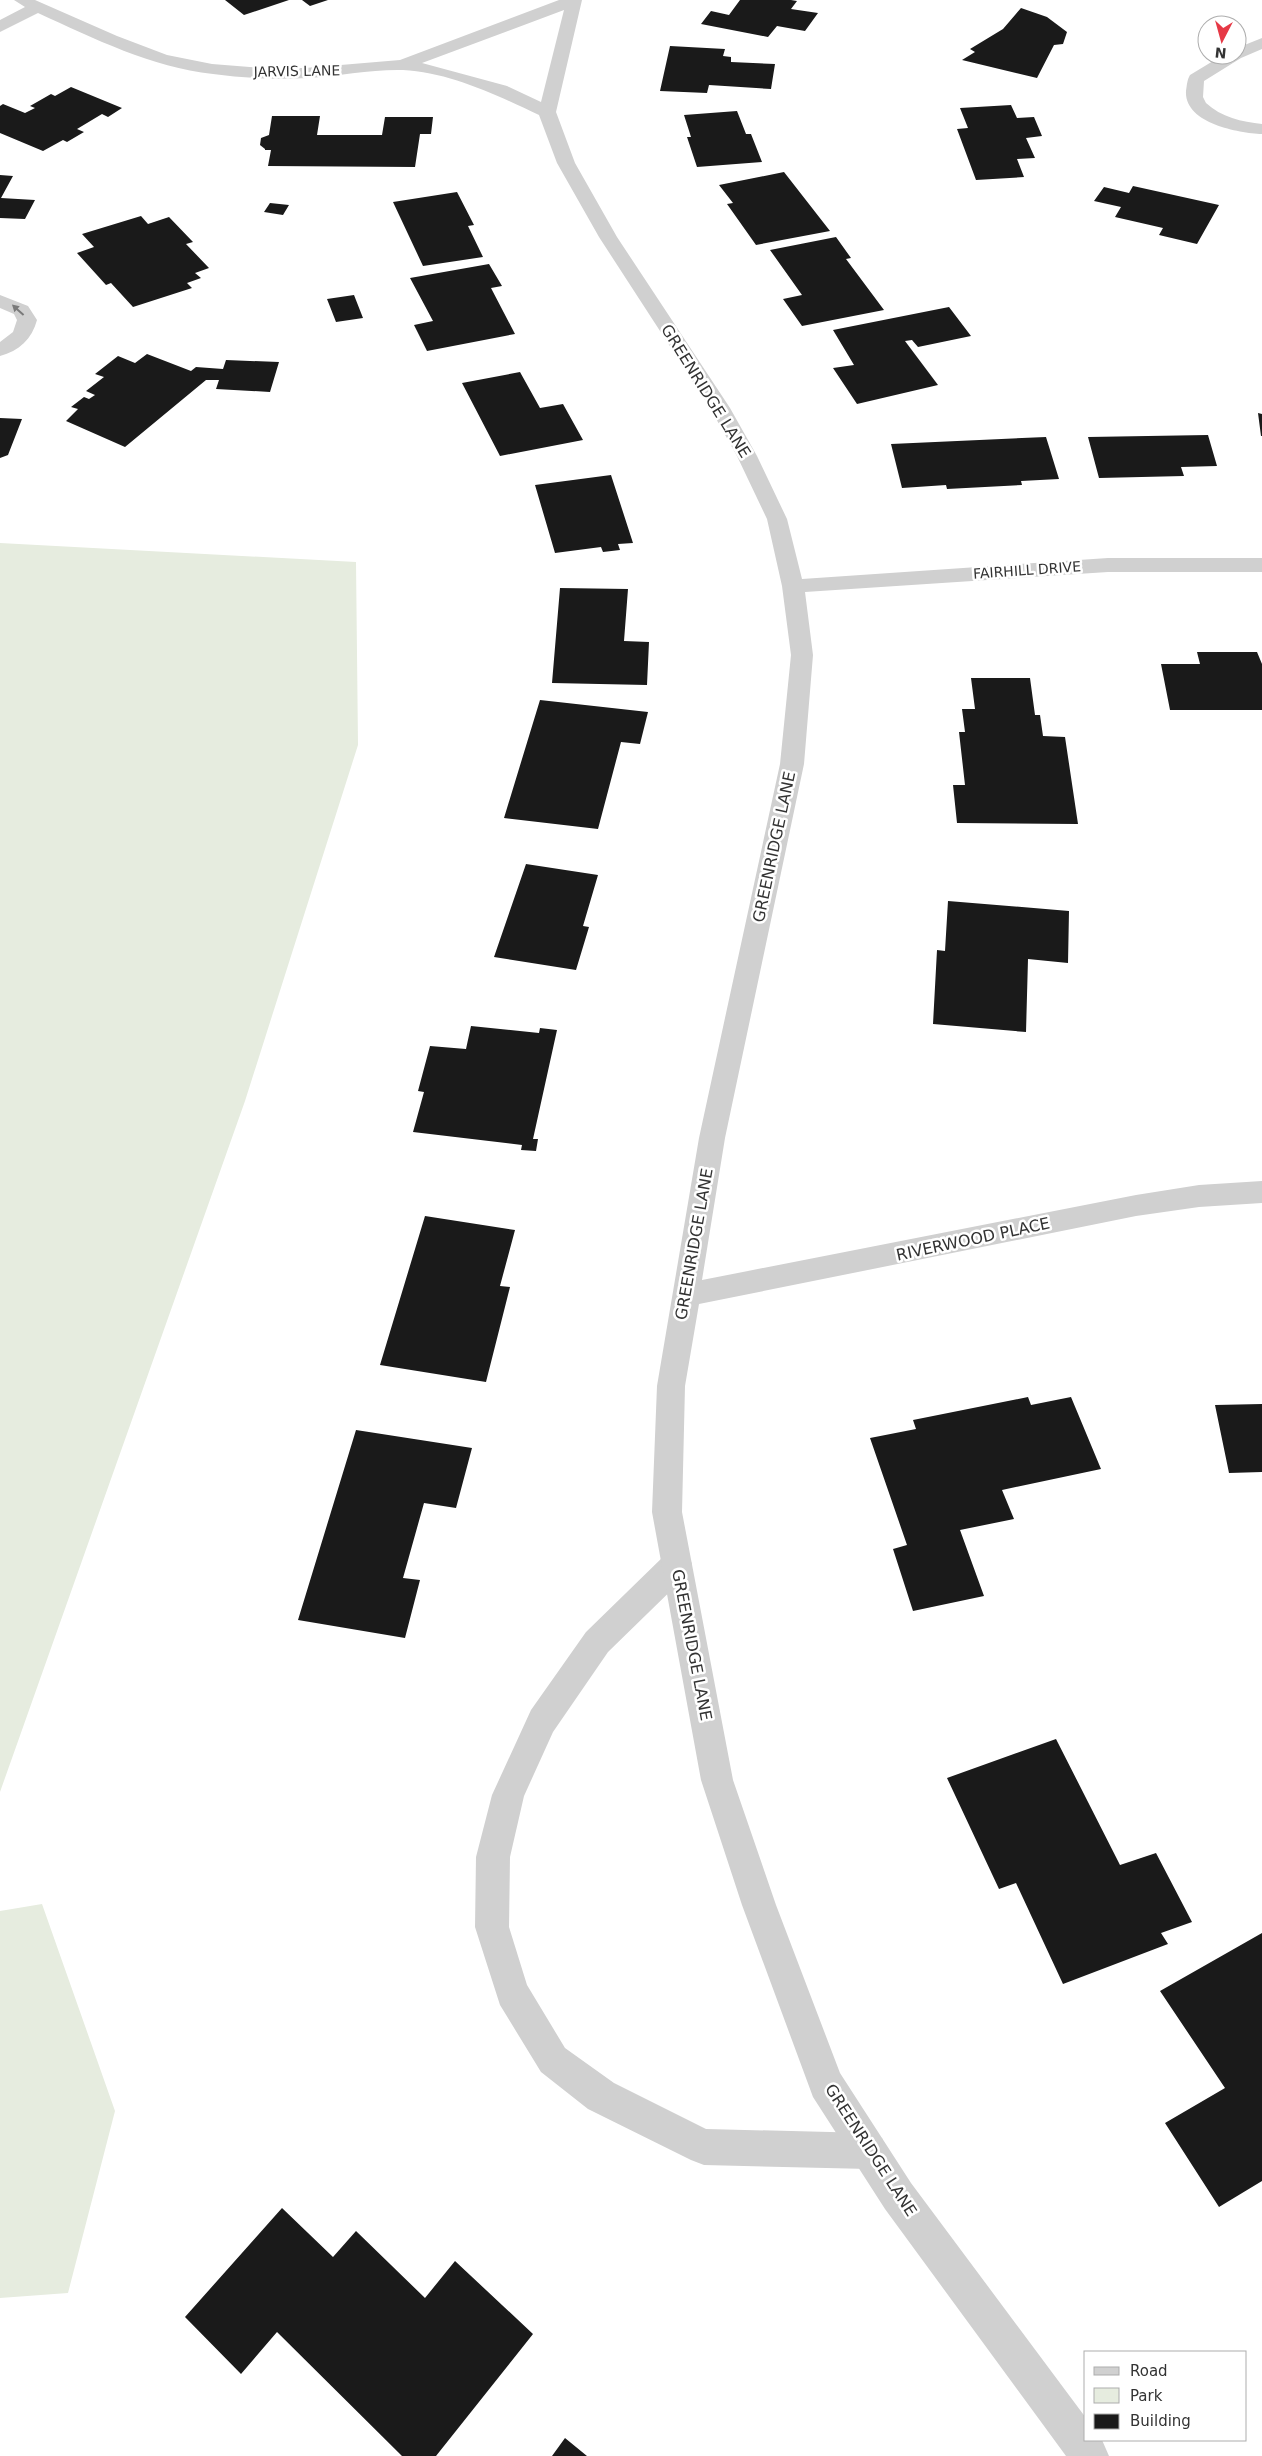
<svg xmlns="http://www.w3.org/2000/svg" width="1262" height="2456" viewBox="0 0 1262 2456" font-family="'DejaVu Sans',sans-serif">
  <rect width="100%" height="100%" fill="#fff"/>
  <path fill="#e6ecdf" d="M 0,543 L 356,562 L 358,745 L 245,1101 L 0,1792 Z
    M 42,1904 L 115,2111 L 68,2293 L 0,2298 L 0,1911 Z"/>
  <path fill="#1a1a1a" d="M 225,0 L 289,0 L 244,15 Z
    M 302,0 L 328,0 L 310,6 Z
    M 740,0 L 791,0 L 797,1 L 791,9 L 818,13 L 805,31 L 777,26 L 768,37 L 701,24 L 711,11 L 729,15 Z
    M 1021,8 L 1047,17 L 1067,32 L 1063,44 L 1054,45 L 1037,78 L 962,60 L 975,52 L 970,49 L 1003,29 Z
    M 670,46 L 725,49 L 723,56 L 731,57 L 731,62 L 775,64 L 771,89 L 709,85 L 707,93 L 660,91 Z
    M 71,87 L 122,108 L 108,117 L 102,114 L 77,129 L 84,132 L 67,142 L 63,140 L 43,151 L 0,133 L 0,106 L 3,104 L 25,113 L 35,108 L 30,106 L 51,94 L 55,96 Z
    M 1011,105 L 1017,118 L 1034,117 L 1042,136 L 1026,138 L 1035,158 L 1017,159 L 1024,177 L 976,180 L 957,129 L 968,128 L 960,108 Z
    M 737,111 L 746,134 L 751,134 L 762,162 L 697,167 L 687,137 L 691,137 L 684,115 Z
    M 272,116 L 320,116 L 317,135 L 382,135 L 385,117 L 433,117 L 431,134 L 420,134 L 415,167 L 268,166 L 271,150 L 265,150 L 265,149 L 260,145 L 261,138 L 269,135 Z
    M 784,172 L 830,231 L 756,245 L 727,204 L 733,203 L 719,185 Z
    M 0,175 L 13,176 L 1,198 L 35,200 L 25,219 L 0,218 Z
    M 1133,186 L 1219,205 L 1197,244 L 1159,235 L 1163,228 L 1115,217 L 1121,207 L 1094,201 L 1104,187 L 1129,193 Z
    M 457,192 L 474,225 L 468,226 L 483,257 L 423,266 L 393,202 Z
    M 270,203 L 289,205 L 283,215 L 264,212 Z
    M 141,216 L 148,224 L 169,217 L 193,242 L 186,244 L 209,268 L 195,273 L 201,278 L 187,283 L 192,288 L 133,307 L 111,283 L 106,285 L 77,253 L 94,247 L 82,234 Z
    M 836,237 L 851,258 L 846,259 L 884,310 L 802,326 L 783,299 L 802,295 L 770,250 Z
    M 489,264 L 502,286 L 491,288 L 515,334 L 427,351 L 414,325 L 433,321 L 410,278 Z
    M 354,295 L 363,318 L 336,322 L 327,299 Z
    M 949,307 L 971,336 L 918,347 L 912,340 L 905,341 L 938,385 L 857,404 L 833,368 L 854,365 L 833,330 Z
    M 147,354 L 191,371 L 196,367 L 223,369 L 226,360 L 279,362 L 270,392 L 216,389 L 219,380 L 206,380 L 125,447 L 66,421 L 78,409 L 71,407 L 84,397 L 89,399 L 95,395 L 86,391 L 104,377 L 95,374 L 118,356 L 135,363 Z
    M 520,372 L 540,408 L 563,404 L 583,440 L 500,456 L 462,383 Z
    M 1258,413 L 1262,414 L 1262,436 L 1261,436 Z
    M 0,418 L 22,419 L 8,455 L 0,458 Z
    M 1208,435 L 1217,466 L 1181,467 L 1184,476 L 1099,478 L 1088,437 Z
    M 1046,437 L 1059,479 L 1021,481 L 1022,485 L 947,489 L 946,485 L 902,488 L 891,444 Z
    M 611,475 L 633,543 L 618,544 L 620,550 L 603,552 L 601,547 L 555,553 L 535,485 Z
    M 560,588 L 628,589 L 624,641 L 649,642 L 647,685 L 552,683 Z
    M 1197,652 L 1257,652 L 1262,664 L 1262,710 L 1170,710 L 1161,664 L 1200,664 Z
    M 971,678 L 1030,678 L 1035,715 L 1040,715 L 1043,736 L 1065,737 L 1078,824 L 957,823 L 953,785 L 965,785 L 959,732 L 965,732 L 962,709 L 975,709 Z
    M 540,700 L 648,712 L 640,744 L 621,742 L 598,829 L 504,818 Z
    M 526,864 L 598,875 L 583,926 L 589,927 L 576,970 L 494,957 Z
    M 948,901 L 1069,911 L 1068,963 L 1028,959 L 1026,1032 L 933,1024 L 937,950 L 945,951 Z
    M 471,1026 L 539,1033 L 540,1028 L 557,1030 L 533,1139 L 538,1139 L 536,1151 L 521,1150 L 522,1145 L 413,1132 L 424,1092 L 418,1091 L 430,1046 L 466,1049 Z
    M 425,1216 L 515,1230 L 500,1286 L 510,1287 L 486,1382 L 380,1365 Z
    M 1028,1397 L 1031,1405 L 1071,1397 L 1101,1469 L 1002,1490 L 1014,1519 L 960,1530 L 984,1596 L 913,1611 L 893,1549 L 907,1545 L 870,1438 L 916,1429 L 913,1420 Z
    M 1262,1404 L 1262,1472 L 1229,1473 L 1215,1405 Z
    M 356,1430 L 472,1448 L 456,1508 L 424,1503 L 403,1578 L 420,1580 L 405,1638 L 298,1620 Z
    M 1056,1739 L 1120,1865 L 1156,1853 L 1192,1922 L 1161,1933 L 1168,1944 L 1063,1984 L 1016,1883 L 999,1889 L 947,1778 Z
    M 1262,1933 L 1262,2181 L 1219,2207 L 1165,2123 L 1225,2088 L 1160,1991 Z
    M 282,2208 L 333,2257 L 356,2231 L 425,2298 L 455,2261 L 533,2334 L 436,2456 L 402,2456 L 277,2332 L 241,2374 L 185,2317 Z
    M 565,2438 L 587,2456 L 552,2456 Z"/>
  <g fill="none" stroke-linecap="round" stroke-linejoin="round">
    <path fill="#d0d0d0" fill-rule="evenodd" d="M 677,1550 L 688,1554 L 692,1564 L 688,1574 L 608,1652 L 553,1732 L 524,1796 L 510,1857 L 509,1927 L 527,1985 L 565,2048 L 614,2083 L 706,2129 L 869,2133 L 882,2138 L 887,2151 L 882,2164 L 869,2169 L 704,2165 L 691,2160 L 588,2109 L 541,2072 L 500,2005 L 475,1927 L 476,1857 L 492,1795 L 531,1710 L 586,1632 L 666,1554 Z"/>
    <path fill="#d0d0d0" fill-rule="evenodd" d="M 14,0 L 35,0 L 117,36 L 167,55 L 212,64 L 262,68 L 305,68 L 400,60 L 559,0 L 582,0 L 556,112 L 575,163 L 617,237 L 730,408 L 757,456 L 787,519 L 802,579 L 1108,558 L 1262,558 L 1262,572 L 1108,572 L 805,592 L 813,655 L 804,764 L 725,1138 L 702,1280 L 1136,1195 L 1199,1185 L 1262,1181 L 1262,1203 L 1199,1207 L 1136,1216 L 699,1304 L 685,1386 L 682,1512 L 733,1780 L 776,1905 L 840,2073 L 911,2183 L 1086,2418 L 1086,2440 L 1102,2440 L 1109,2456 L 1066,2456 L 885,2209 L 813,2097 L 742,1905 L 701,1780 L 652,1512 L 657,1386 L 699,1138 L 780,764 L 791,655 L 782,586 L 767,519 L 737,456 L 710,408 L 599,237 L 557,163 L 539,115 C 499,96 449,72 403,70 C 374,69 338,76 308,78 C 277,80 244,78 213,74 C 151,67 95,39 38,13 L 0,32 L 0,20 L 25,7 ZM 564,10 L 541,102 L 507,86 L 422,63 Z
      M 1262,38 L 1262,49 L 1241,58 L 1204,81 L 1203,97 L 1206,103 C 1221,117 1242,122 1262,124 L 1262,134 C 1238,133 1184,123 1186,91 C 1187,85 1187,80 1190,75 L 1223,55 L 1237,55 L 1237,48 Z
      M 0,295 L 28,306 L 37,320 C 32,339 19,351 0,356 L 0,342 L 13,332 L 17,320 L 14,314 L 0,308 Z"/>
  </g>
  <defs><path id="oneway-solid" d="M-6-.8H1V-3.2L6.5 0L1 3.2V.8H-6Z" transform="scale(1.25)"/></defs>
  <use fill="#7a7a7a" href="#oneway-solid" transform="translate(18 310) rotate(-138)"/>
  <g text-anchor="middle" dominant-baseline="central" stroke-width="5" stroke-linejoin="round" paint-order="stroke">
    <g font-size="14" fill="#333" stroke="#fff">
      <text transform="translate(297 71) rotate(-1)">JARVIS LANE</text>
      <text transform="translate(1027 570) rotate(-4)">FAIRHILL DRIVE</text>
    </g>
    <g font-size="16" fill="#333" stroke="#fff">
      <text transform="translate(706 391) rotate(58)">GREENRIDGE LANE</text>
      <text transform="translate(774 847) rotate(-78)">GREENRIDGE LANE</text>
      <text transform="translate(973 1239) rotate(-12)">RIVERWOOD PLACE</text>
      <text transform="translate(694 1244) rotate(-80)">GREENRIDGE LANE</text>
      <text transform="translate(692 1645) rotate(79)">GREENRIDGE LANE</text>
      <text transform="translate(871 2150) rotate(57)">GREENRIDGE LANE</text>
    </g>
  </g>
  <rect x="1084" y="2351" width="162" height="90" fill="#ffffff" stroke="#adadad"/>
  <rect x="1094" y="2367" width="25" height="8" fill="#d0d0d0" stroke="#adadad"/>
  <text x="1130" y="2376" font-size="15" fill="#333333">Road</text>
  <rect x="1094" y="2388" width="25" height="15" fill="#e6ecdf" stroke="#adadad"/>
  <text x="1130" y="2401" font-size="15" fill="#333333">Park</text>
  <rect x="1094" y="2414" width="25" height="15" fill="#1a1a1a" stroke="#adadad"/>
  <text x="1130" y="2426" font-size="15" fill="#333333">Building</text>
  <g transform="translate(1222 40) rotate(186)"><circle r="24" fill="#ffffff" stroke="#adadad"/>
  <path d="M0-4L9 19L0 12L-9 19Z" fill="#e63946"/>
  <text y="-8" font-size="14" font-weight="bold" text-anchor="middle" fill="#333333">N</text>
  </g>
</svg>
